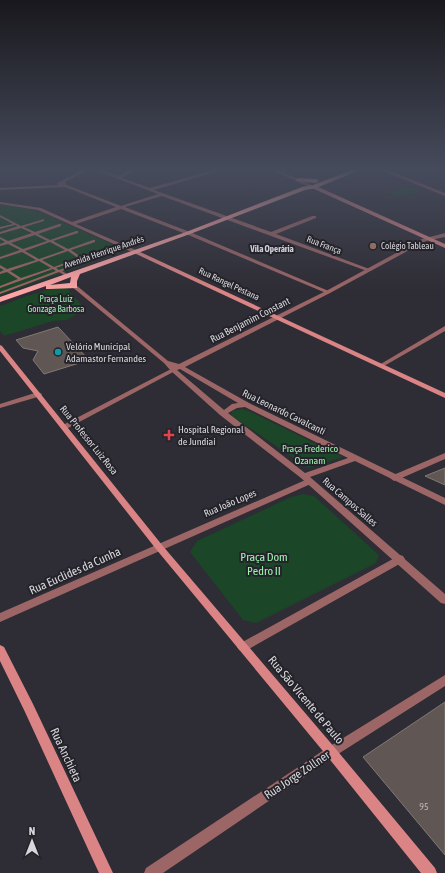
<svg xmlns="http://www.w3.org/2000/svg" width="445" height="873" viewBox="0 0 445 873" font-family="'Asap Condensed',sans-serif">
  <rect width="100%" height="100%" fill="#2e2c34"/>
  <path fill="#1b4627" d="M 408,186 L 420,191 L 398,197 L 386,192 Z
    M 0,205 L 22,207 L 40,212 L 125,250 L 0,295 Z
    M 64,285 L 85,309 L 67,320 L 53,321 L 4,336 L 0,331 L 0,306 L 27,296 Z
    M 242,409 L 251,412 L 343,457 L 308,468 L 232,416 L 231,413 L 233,411 Z
    M 303,494 L 314,496 L 379,555 L 376,563 L 256,623 L 243,620 L 190,552 L 197,541 L 291,497 Z"/>
  <path fill="#605653" stroke="#837874" d="M 58,327 L 89,360 L 44,374 L 33,360 L 38,351 L 23,348 L 16,340 Z
    M 445,468 L 445,485 L 425,476 Z
    M 445,702 L 445,855 L 363,757 Z"/>
  <g fill="none" stroke-linecap="round" stroke-linejoin="round">
    <path fill="#9c6666" fill-rule="evenodd" d="M 0,215 L 21,226 L 44,219 L 44,221 L 24,227 L 35,232 L 59,224 L 61,224 L 61,226 L 38,234 L 50,240 L 76,231 L 78,231 L 78,233 L 53,241 L 68,249 L 93,240 L 95,240 L 95,242 L 71,250 L 81,257 L 108,247 L 111,248 L 84,258 L 87,260 L 87,262 L 62,271 L 69,275 L 69,277 L 67,277 L 59,272 L 0,294 L 0,292 L 56,271 L 53,269 L 0,288 L 0,286 L 18,279 L 7,272 L 0,274 L 0,272 L 4,270 L 0,268 L 0,265 L 7,269 L 36,260 L 22,252 L 0,259 L 0,257 L 20,250 L 8,244 L 0,246 L 0,244 L 5,242 L 0,239 L 0,237 L 8,241 L 32,233 L 21,228 L 0,234 L 0,232 L 18,226 L 15,225 L 0,229 L 0,227 L 13,224 L 0,217 ZM 35,235 L 47,241 L 23,249 L 11,243 ZM 50,242 L 65,250 L 39,259 L 25,251 ZM 68,251 L 78,258 L 54,267 L 42,260 ZM 81,259 L 83,261 L 59,270 L 56,268 ZM 39,261 L 51,268 L 21,278 L 10,271 Z"/>
    <path fill="#9c6666" fill-rule="evenodd" d="M 84,169 L 90,169 L 65,182 L 67,185 L 121,206 L 158,194 L 92,169 L 99,169 L 118,176 L 130,169 L 136,169 L 122,178 L 150,188 L 217,169 L 225,169 L 154,190 L 271,232 L 312,216 L 316,216 L 316,218 L 276,234 L 372,270 L 367,271 L 162,196 L 125,207 L 190,232 L 331,292 L 330,293 L 326,293 L 186,234 L 121,209 L 76,224 L 138,251 L 138,253 L 134,253 L 38,210 L 0,204 L 0,202 L 41,208 L 72,222 L 116,207 L 65,187 L 0,190 L 0,188 L 58,185 L 57,183 Z
      M 280,169 L 288,169 L 276,173 L 274,172 Z
      M 378,169 L 385,169 L 445,193 L 445,196 Z
      M 445,326 L 445,331 L 384,366 L 380,366 L 379,365 Z
      M 173,368 L 177,370 L 175,371 L 68,428 L 65,428 L 61,426 Z
      M 38,392 L 42,394 L 41,396 L 0,408 L 0,404 Z
      M 445,453 L 445,459 L 397,480 L 394,481 L 390,478 L 391,476 Z
      M 310,478 L 314,481 L 313,483 L 0,622 L 0,613 Z
      M 400,555 L 403,556 L 405,559 L 403,562 L 247,650 L 243,652 L 239,650 L 237,647 L 239,644 Z"/>
    <path fill="#9c6666" fill-rule="evenodd" d="M 269,169 L 275,169 L 316,187 L 312,188 Z
      M 445,233 L 445,237 L 426,241 L 330,293 L 185,367 L 249,403 L 445,498 L 445,505 L 355,461 L 310,477 L 445,594 L 445,604 L 441,603 L 301,478 L 220,415 L 171,371 L 164,363 L 71,286 L 76,285 L 168,361 L 179,364 L 326,291 L 422,239 ZM 180,369 L 238,403 L 232,404 L 224,410 L 177,370 ZM 245,407 L 348,458 L 305,473 L 228,413 L 237,408 Z
      M 445,675 L 445,686 L 335,756 L 163,873 L 144,873 L 146,868 L 327,748 Z"/>
    <path fill="#da8485" fill-rule="evenodd" d="M 312,186 L 316,186 L 445,244 L 445,248 L 312,188 Z
      M 134,251 L 138,251 L 445,393 L 445,398 L 134,253 Z
      M 0,345 L 2,346 L 162,545 L 335,748 L 435,868 L 437,873 L 421,873 L 327,756 L 156,549 L 0,351 Z
      M 0,645 L 4,647 L 33,704 L 113,873 L 99,873 L 25,712 L 0,661 Z"/>
    <path fill="#fda4a4" fill-rule="evenodd" d="M 355,169 L 363,169 L 316,188 L 305,190 L 190,234 L 80,274 L 77,281 L 77,288 L 49,289 L 46,289 L 46,286 L 0,302 L 0,297 L 186,232 L 302,187 L 313,185 ZM 71,277 L 70,283 L 50,285 Z
      M 298,178 L 316,179 L 319,181 L 316,183 L 296,181 L 296,179 Z"/>
  </g>
  <linearGradient id="sky" x2="0" y2="1"><stop stop-color="#19181d"/><stop offset="0.58" stop-color="#464b5c"/><stop offset="1" stop-color="#464b5c" stop-opacity="0"/></linearGradient>
  <rect width="445" height="292" fill="url(#sky)"/>
  <circle fill="#8d6e63" stroke="#24232a" stroke-width="1.5" cx="373" cy="246" r="4"/>
  <circle fill="#0f9aa8" stroke="#24232a" stroke-width="1.5" cx="58" cy="352" r="4"/>
  <path fill="#e0444e" stroke="#24232a" stroke-width="1.5" d="M167 429h4v4h4v4h-4v4h-4v-4h-4v-4h4z"/>
  <g text-anchor="middle" dominant-baseline="central" stroke-width="4" stroke-linejoin="round" paint-order="stroke">
    <g font-size="9" fill="#d8d7dc" stroke="#24232a">
      <text transform="translate(324 245) rotate(21)">Rua França</text>
      <text transform="translate(104 252) rotate(-19)">Avenida Henrique Andrés</text>
      <text transform="translate(229 284) rotate(25)">Rua Rangel Pestana</text>
    </g>
    <g font-size="9" fill="#d8d7dc" stroke="#24232a" text-anchor="start">
      <text x="381" y="246">Colégio Tableau</text>
    </g>
    <g font-size="9" font-weight="bold" fill="#d1cfda" stroke="#24232a">
      <text x="272" y="249">Vila Operária</text>
    </g>
    <g font-size="9" fill="#9df4af" stroke="#24232a">
      <text x="56" y="299">Praça Luiz<tspan x="56" dy="10">Gonzaga Barbosa</tspan></text>
    </g>
    <g font-size="10" fill="#d8d7dc" stroke="#24232a">
      <text transform="translate(250 320) rotate(-27)">Rua Benjamim Constant</text>
      <text transform="translate(284 412) rotate(26)">Rua Leonardo Cavalcanti</text>
      <text transform="translate(89 440) rotate(51)">Rua Professor Luiz Rosa</text>
      <text transform="translate(350 502) rotate(41)">Rua Campos Salles</text>
      <text transform="translate(230 503) rotate(-23)">Rua João Lopes</text>
    </g>
    <g font-size="10" fill="#d8d7dc" stroke="#24232a" text-anchor="start">
      <text x="66" y="346">Velório Municipal<tspan x="66" dy="12">Adamastor Fernandes</tspan></text>
      <text x="178" y="429">Hospital Regional<tspan x="178" dy="12">de Jundiaí</tspan></text>
    </g>
    <g font-size="10" fill="#9df4af" stroke="#24232a">
      <text x="310" y="448">Praça Frederico<tspan x="310" dy="12">Ozanam</tspan></text>
    </g>
    <g font-size="10" fill="#bab7ba">
      <text x="424" y="806">95</text>
    </g>
    <g font-size="12" fill="#9df4af" stroke="#24232a">
      <text x="264" y="557">Praça Dom<tspan x="264" dy="14">Pedro II</tspan></text>
    </g>
    <g font-size="12" fill="#d8d7dc" stroke="#24232a">
      <text transform="translate(75 571) rotate(-24)">Rua Euclides da Cunha</text>
      <text transform="translate(306 700) rotate(50)">Rua São Vicente de Paulo</text>
      <text transform="translate(66 755) rotate(65)">Rua Anchieta</text>
      <text transform="translate(297 775) rotate(-34)">Rua Jorge Zollner</text>
    </g>
  </g>
  <g transform="translate(32 841)" stroke="#24232a" stroke-width="3" paint-order="stroke">
  <path d="M0-3L7 15L0 10L-7 15Z" fill="#d8d7dc"/>
  <text y="-6" font-size="11" font-weight="bold" text-anchor="middle" fill="#d8d7dc">N</text>
  </g>
</svg>
